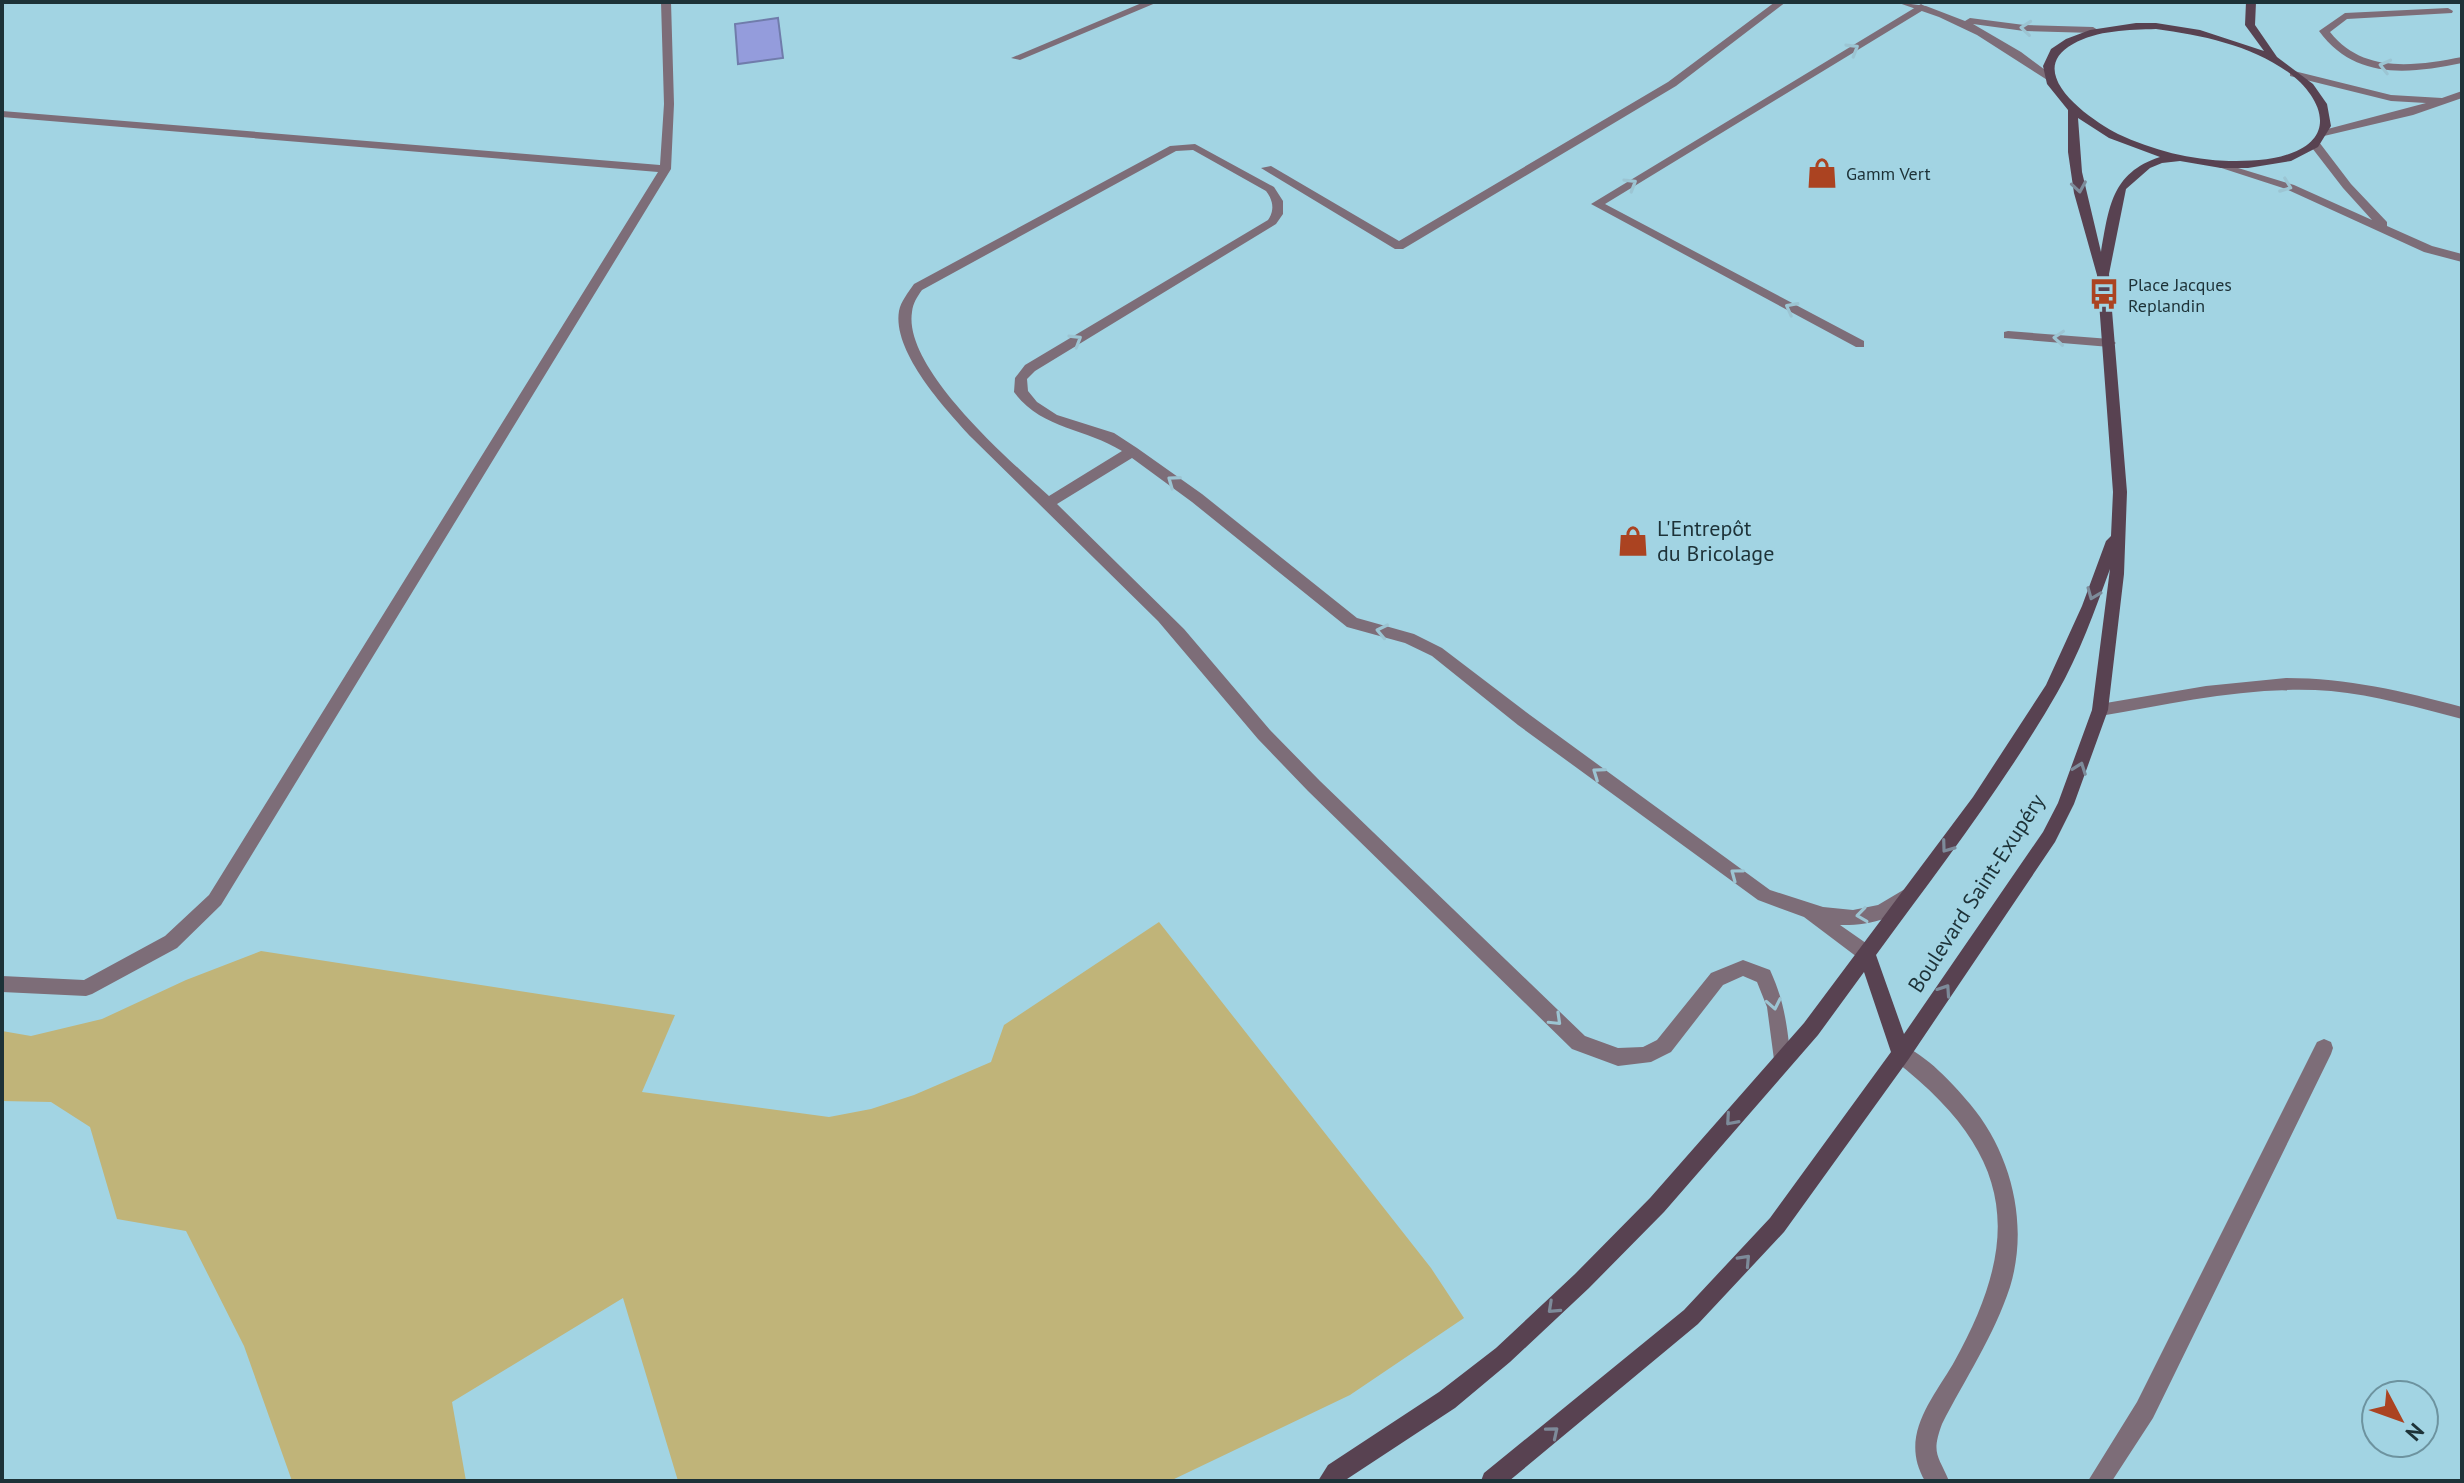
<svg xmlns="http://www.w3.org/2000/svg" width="2464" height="1483" viewBox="0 0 2464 1483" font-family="'PT Sans',sans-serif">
  <rect width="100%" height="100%" fill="#a2d4e3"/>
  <path fill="#c0b479" d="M 1159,922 L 1431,1268 L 1464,1318 L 1350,1395 L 1170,1481 L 678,1481 L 623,1298 L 452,1402 L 466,1481 L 292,1481 L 244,1346 L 186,1231 L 117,1219 L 90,1127 L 51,1102 L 2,1101 L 2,1031 L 31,1036 L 102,1019 L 186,980 L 261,951 L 675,1015 L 642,1092 L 829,1117 L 871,1109 L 914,1095 L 991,1062 L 1004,1025 Z"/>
  <path fill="#949cdc" stroke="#707cab" stroke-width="2" d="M 778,18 L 783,58 L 738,64 L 735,24 Z"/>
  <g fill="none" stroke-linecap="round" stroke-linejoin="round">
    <path fill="#7d6d78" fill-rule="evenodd" d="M 661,2 L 671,2 L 674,104 L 671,169 L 221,905 L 177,948 L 92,994 L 86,996 L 2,992 L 2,976 L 84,980 L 165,936 L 209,895 L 658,172 L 2,117 L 2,111 L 660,165 L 664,104 Z
      M 1144,2 L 1158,2 L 1020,60 L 1011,58 Z
      M 1775,2 L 1786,2 L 1676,86 L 1403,249 L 1395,249 L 1261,168 L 1271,166 L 1399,241 L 1668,82 Z
      M 1921,4 L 1926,7 L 1925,9 L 1605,204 L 1864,341 L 1864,347 L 1856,347 L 1591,204 Z
      M 2448,8 L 2453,11 L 2452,13 L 2347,19 L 2330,32 C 2363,74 2415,66 2462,57 L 2462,63 C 2408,74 2355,80 2319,31 L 2345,13 Z
      M 2294,71 L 2391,95 L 2442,98 L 2462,91 L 2462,98 L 2413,115 L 2324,136 L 2319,133 L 2320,131 L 2426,103 L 2391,101 L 2290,76 L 2290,72 Z
      M 1195,144 L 1274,187 L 1283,201 L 1283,214 L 1276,224 L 1035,371 L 1027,379 L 1028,391 L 1037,402 L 1057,415 L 1114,433 L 1137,448 L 1202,494 L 1357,618 L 1414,634 L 1442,648 L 1530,715 L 1770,890 L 1823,907 L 1853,910 L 1878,905 L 1910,886 L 1916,889 L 1919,894 C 1905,918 1866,926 1840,925 L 1873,948 L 1876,954 L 1873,960 L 1867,962 L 1861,960 L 1804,917 L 1758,900 L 1518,725 L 1432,656 L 1405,643 L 1347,627 L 1192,502 L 1132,458 L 1057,504 L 1184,629 L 1270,730 L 1320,781 L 1585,1036 L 1618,1048 L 1643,1047 L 1657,1040 L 1711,973 L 1743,960 L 1770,970 C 1785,1003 1787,1026 1791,1061 L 1789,1067 L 1782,1070 L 1775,1067 L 1767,1007 L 1757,982 L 1743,976 L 1723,985 L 1671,1052 L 1651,1062 L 1618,1066 L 1572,1049 L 1308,791 L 1258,739 L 1158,621 L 972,438 C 946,410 892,352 899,311 C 901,301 908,293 914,284 L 1170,146 ZM 1193,150 L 1266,191 C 1273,200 1275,210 1268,220 L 1025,365 L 1015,378 L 1014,392 C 1041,429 1086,428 1122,451 L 1049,496 C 1010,461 903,368 912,312 C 913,303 917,297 922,290 L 1176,151 Z
      M 2008,331 L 2110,339 L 2116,343 L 2110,347 L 2004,338 L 2004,332 Z
      M 2324,1039 L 2331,1042 L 2333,1048 L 2331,1054 L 2153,1418 L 2112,1481 L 2088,1481 L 2137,1402 L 2317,1042 Z
      M 1901,1045 C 1927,1055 1952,1083 1970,1104 C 2012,1154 2029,1225 2010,1287 C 1994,1336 1965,1379 1942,1424 C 1931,1454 1938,1455 1949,1481 L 1925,1481 C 1899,1437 1931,1401 1953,1364 C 2026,1234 2012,1152 1894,1060 L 1892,1054 L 1894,1048 Z"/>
    <path fill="#7d6d78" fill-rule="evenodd" d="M 2286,678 C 2347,678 2403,691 2462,707 L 2462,719 C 2419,708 2375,695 2331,691 C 2253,685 2176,703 2100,716 L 2094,714 L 2092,710 L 2094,706 L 2100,704 L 2206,686 Z"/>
    <path fill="#7d6d78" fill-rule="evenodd" d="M 1896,2 L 1926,6 L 1965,21 L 1970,18 L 2024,25 L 2093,27 L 2098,30 L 2093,33 L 2024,31 L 1973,24 L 2021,52 L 2056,78 L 2057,80 L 2052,83 L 1977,35 L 1939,17 Z
      M 2311,142 L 2319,142 L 2351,184 L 2387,222 L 2387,226 L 2432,246 L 2462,254 L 2462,262 L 2424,252 L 2286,189 L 2206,163 L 2212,160 L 2294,185 L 2372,220 L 2343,188 L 2309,144 Z"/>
    <path fill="#584251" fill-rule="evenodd" d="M 2246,2 L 2256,2 L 2255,25 L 2277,57 L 2313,84 L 2327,104 L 2331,126 L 2318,147 L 2291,161 L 2248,168 L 2221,168 L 2180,161 L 2162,163 L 2150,168 L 2126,189 L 2109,274 L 2127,492 L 2124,574 L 2108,710 L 2074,804 L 2055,842 L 1908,1060 L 1784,1232 L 1698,1324 L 1509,1481 L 1481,1481 L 1484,1473 L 1684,1310 L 1770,1218 L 1891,1052 L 1864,972 L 1818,1035 L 1664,1212 L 1589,1288 L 1510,1362 L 1455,1408 L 1344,1481 L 1318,1481 L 1328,1465 L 1439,1392 L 1496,1348 L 1575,1274 L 1650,1198 L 1804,1023 L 1973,797 L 2046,685 L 2082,606 L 2106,541 L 2111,536 L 2113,492 L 2097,275 L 2074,193 L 2068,152 L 2068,110 L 2047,84 L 2043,66 L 2051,49 L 2066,39 L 2090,30 L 2136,23 L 2156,23 L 2200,30 L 2264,51 L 2245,25 ZM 2156,29 C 2201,35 2250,45 2288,72 C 2321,96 2339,137 2289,154 C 2270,161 2249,161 2229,161 C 2191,160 2152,150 2118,134 C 2090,120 2022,72 2073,44 C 2097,30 2129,30 2156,29 ZM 2078,118 L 2109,138 L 2160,157 C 2111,173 2109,208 2101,252 L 2082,172 ZM 2110,569 L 2092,710 L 2058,803 L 2043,832 L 1904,1034 L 1876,955 C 1939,869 2004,785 2057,693 C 2079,655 2095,610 2110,569 Z"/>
  </g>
  <defs><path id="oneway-chevron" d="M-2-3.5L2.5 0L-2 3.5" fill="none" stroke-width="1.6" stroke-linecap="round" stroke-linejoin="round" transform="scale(2)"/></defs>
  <g stroke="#9cc5d3">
    <use href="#oneway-chevron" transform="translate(2026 28) rotate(-175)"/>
    <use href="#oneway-chevron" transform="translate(1853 49) rotate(-31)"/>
    <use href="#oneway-chevron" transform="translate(2385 66) rotate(-166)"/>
    <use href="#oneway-chevron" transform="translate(1631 184) rotate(-31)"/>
    <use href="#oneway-chevron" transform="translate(2286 186) rotate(21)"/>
    <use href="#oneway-chevron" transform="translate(1791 308) rotate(-152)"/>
    <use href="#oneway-chevron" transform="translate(2059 338) rotate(-176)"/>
    <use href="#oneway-chevron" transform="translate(1076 340) rotate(-31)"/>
    <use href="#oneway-chevron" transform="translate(1173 481) rotate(-144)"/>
    <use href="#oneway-chevron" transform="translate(1382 631) rotate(-168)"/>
    <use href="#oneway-chevron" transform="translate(1598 773) rotate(-145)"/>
    <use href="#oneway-chevron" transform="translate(1736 874) rotate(-143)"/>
    <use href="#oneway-chevron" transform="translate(1862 915) rotate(172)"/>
    <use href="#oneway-chevron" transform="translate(1774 1004) rotate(79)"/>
    <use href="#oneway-chevron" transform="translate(1556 1020) rotate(44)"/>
  </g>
  <g stroke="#7d8b9a">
    <use href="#oneway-chevron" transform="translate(2079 187) rotate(81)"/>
    <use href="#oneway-chevron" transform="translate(2093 594) rotate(112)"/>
    <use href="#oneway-chevron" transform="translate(2080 768) rotate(-70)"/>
    <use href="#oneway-chevron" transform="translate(1947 847) rotate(126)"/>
    <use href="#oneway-chevron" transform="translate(1945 990) rotate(-56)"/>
    <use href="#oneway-chevron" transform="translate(1731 1120) rotate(131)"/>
    <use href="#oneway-chevron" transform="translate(1745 1260) rotate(-47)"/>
    <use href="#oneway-chevron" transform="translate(1553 1308) rotate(137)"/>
    <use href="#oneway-chevron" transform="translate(1553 1432) rotate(-40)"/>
  </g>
  <defs>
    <symbol id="shop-bare" viewBox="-9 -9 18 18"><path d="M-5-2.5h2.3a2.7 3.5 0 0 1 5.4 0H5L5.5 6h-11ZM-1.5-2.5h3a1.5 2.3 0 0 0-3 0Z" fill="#ab4321" stroke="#a2d4e3" stroke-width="2.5" paint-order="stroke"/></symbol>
    <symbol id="bus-bare" viewBox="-9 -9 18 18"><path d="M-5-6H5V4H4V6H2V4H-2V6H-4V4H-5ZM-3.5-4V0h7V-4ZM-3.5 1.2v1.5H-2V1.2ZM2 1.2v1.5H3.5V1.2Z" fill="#ab4321" stroke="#a2d4e3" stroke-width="2.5" paint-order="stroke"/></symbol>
  </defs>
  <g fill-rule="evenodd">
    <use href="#shop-bare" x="1800" y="151" width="44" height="44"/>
    <use href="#bus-bare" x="2082" y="272" width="44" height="44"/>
    <use href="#shop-bare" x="1611" y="519" width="44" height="44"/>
  </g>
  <g text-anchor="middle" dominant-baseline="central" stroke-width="6" stroke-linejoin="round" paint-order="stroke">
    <g font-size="18" fill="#1d3238" stroke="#a2d4e3" text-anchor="start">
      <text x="1846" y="173">Gamm Vert</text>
      <text x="2128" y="284">Place Jacques<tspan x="2128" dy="21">Replandin</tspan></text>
    </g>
    <g font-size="22" fill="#1d3238" stroke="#a2d4e3" text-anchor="start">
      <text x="1657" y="528">L'Entrepôt<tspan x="1657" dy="25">du Bricolage</tspan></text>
    </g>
    <g font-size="22" fill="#1d3238" stroke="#a2d4e3">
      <text transform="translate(1976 893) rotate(-57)">Boulevard Saint-Exupéry</text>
    </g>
  </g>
  <rect width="2464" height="1483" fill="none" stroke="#1d3238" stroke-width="8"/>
  <g transform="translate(2400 1419) rotate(131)"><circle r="38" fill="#a2d4e3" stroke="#6d939f" stroke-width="2"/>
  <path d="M0-6L14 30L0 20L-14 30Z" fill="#ab4321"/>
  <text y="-12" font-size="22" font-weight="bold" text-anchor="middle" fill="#1d3238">N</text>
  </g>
</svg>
